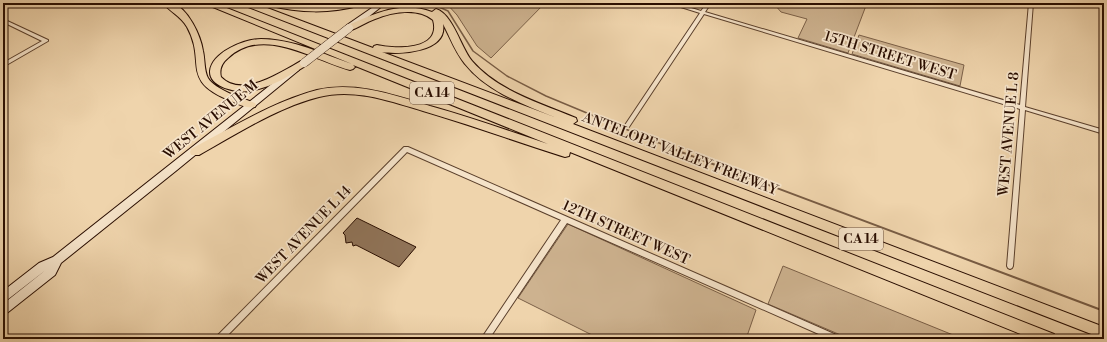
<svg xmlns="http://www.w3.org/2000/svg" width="1107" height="342" viewBox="0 0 1107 342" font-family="'Libre Bodoni',serif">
  <rect width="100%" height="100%" fill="#efd4ac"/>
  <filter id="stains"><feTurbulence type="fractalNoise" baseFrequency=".005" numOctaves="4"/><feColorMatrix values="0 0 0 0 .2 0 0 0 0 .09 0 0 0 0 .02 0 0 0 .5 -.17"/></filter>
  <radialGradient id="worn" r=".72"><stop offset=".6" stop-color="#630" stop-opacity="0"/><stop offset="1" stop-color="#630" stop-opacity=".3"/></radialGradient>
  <path fill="#cdb28f" stroke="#7b6048" d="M 446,3 L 545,3 L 491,58 L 477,46 L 457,15 Z
    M 767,3 L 867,3 L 848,53 L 798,38 L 807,19 L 781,12 L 775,5 Z
    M 859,35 L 964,65 L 960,86 L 852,54 Z
    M 568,224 L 756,310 L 746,339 L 600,339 L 518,298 Z
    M 783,266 L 963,339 L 850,339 L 768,304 Z"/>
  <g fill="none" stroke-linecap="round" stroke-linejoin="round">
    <path stroke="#785c44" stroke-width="1.5" d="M 317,3 L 327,3
      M 430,3 L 448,11 L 473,51 L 507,76 L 546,96 L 676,150"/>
    <path stroke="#785c44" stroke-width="2" d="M 673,149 L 1104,311"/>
  </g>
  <path fill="#907459" stroke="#290d00" d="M 357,218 L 416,247 L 399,267 L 356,245 L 353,246 L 352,242 L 346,243 L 345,235 L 343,233 Z"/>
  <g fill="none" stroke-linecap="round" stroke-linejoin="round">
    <defs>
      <path id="minor" d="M 668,3 L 675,3 L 701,11 L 707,3 L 711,3 L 705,12 L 1020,105 L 1029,3 L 1033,3 L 1025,107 L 1104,130 L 1104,134 L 1025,110 L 1013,266 L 1012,268 L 1010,269 L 1008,268 L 1007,266 L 1020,109 L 704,14 L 629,127 L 625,127 L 624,126 L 625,125 L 700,13 Z
        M 3,19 L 48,40 L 48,41 L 3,67 L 3,63 L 42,41 L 3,22 Z
        M 404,147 L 408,147 L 841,337 L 842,339 L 830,339 L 567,223 L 489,339 L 481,339 L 561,220 L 407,152 L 224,339 L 215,339 L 216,337 Z"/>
      <path id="secondary" d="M 379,3 L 386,3 L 353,29 L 347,29 L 347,25 Z
        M 292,68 L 295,68 L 299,70 L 177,170 L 61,263 L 55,275 L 7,313 L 3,315 L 3,304 L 47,269 L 7,300 L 3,302 L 3,291 L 39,263 L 53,257 Z"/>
      <path id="motorway" d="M 163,3 C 165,3 170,2 172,3 C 188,8 201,36 203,51 C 205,59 204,71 208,78 C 215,90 242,98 255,103 L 256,105 L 255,107 C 247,109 238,104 231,101 C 179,80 207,63 187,27 C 181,16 170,12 163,3 Z
        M 203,3 L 214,3 L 1054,334 L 1056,339 L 1033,339 L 570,152 L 569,156 L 565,157 C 517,142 471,125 423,111 C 390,101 354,88 319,97 C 276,108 237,134 199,155 L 191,155 L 190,152 L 191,149 C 232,128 272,102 317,90 C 355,81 394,95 430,106 C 470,117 509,131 548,144 L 353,65 L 355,67 L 353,69 L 350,70 C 313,60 263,25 228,58 C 222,63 219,69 221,77 C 242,99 281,72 301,61 L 307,61 L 309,63 L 307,65 C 289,76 271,88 249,91 C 238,93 209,88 210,71 C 212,52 245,39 261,39 C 293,39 323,54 352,64 Z
        M 242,3 L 254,3 L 373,48 L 374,46 L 377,45 C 395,49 442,51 433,20 C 418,7 392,12 375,19 C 366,22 358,28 349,31 L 346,30 L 345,28 L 346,26 C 374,14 401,0 432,12 L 436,9 C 453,14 461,48 472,61 C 498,91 540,103 576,118 L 577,121 L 573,124 L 1104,327 L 1104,339 L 243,5 ZM 443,24 C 450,37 455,52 465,64 C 487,92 525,105 557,118 L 382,52 C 400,55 448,52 443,24 Z
        M 266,3 L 280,3 L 315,7 L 363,3 L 362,5 C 329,14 300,13 267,5 Z"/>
    </defs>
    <use href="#minor" stroke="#5a3f2b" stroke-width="2"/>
    <use href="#secondary" stroke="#290d00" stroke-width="2"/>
    <use href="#motorway" stroke="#290d00" stroke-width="2"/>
    <use href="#minor" fill="#f5e3c9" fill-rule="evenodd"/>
    <use href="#secondary" fill="#f5e3c9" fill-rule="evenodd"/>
    <use href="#motorway" fill="#efd4ac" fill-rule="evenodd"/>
    <defs>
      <path id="secondary-bridge" d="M 304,63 L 349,28"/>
    </defs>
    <use href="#secondary-bridge" stroke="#290d00" stroke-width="9" stroke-linecap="butt"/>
    <use href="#secondary-bridge" stroke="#f5e3c9" stroke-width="8"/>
  </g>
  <g text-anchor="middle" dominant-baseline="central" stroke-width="3.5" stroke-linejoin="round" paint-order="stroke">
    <g fill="#f5e3c9" stroke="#664d3c" stroke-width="1">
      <rect x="410" y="82" width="44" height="22" rx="3"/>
      <rect x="839" y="228" width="44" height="22" rx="3"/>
    </g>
    <g font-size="13" font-weight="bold" fill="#290d00">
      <text x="432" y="93">CA 14</text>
      <text x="861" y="239">CA 14</text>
    </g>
    <g font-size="14" fill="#290d00" stroke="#f5e3c9">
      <text transform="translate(890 56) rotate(17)">15TH STREET WEST</text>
      <text transform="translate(211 120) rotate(-39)">WEST AVENUE M</text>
      <text transform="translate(1009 134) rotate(-85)">WEST AVENUE L 8</text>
      <text transform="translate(680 154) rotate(21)">ANTELOPE VALLEY FREEWAY</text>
      <text transform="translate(626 233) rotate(24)">12TH STREET WEST</text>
      <text transform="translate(304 235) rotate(-46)">WEST AVENUE L 14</text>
    </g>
  </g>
  <rect width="1107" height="342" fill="none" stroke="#efd4ac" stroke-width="16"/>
  <rect x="4" y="4" width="1099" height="334" fill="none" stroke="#290d00" stroke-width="2"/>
  <rect x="8" y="8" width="1091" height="326" fill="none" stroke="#290d00"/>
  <rect width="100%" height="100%" filter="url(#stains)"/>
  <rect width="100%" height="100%" fill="url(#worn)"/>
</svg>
